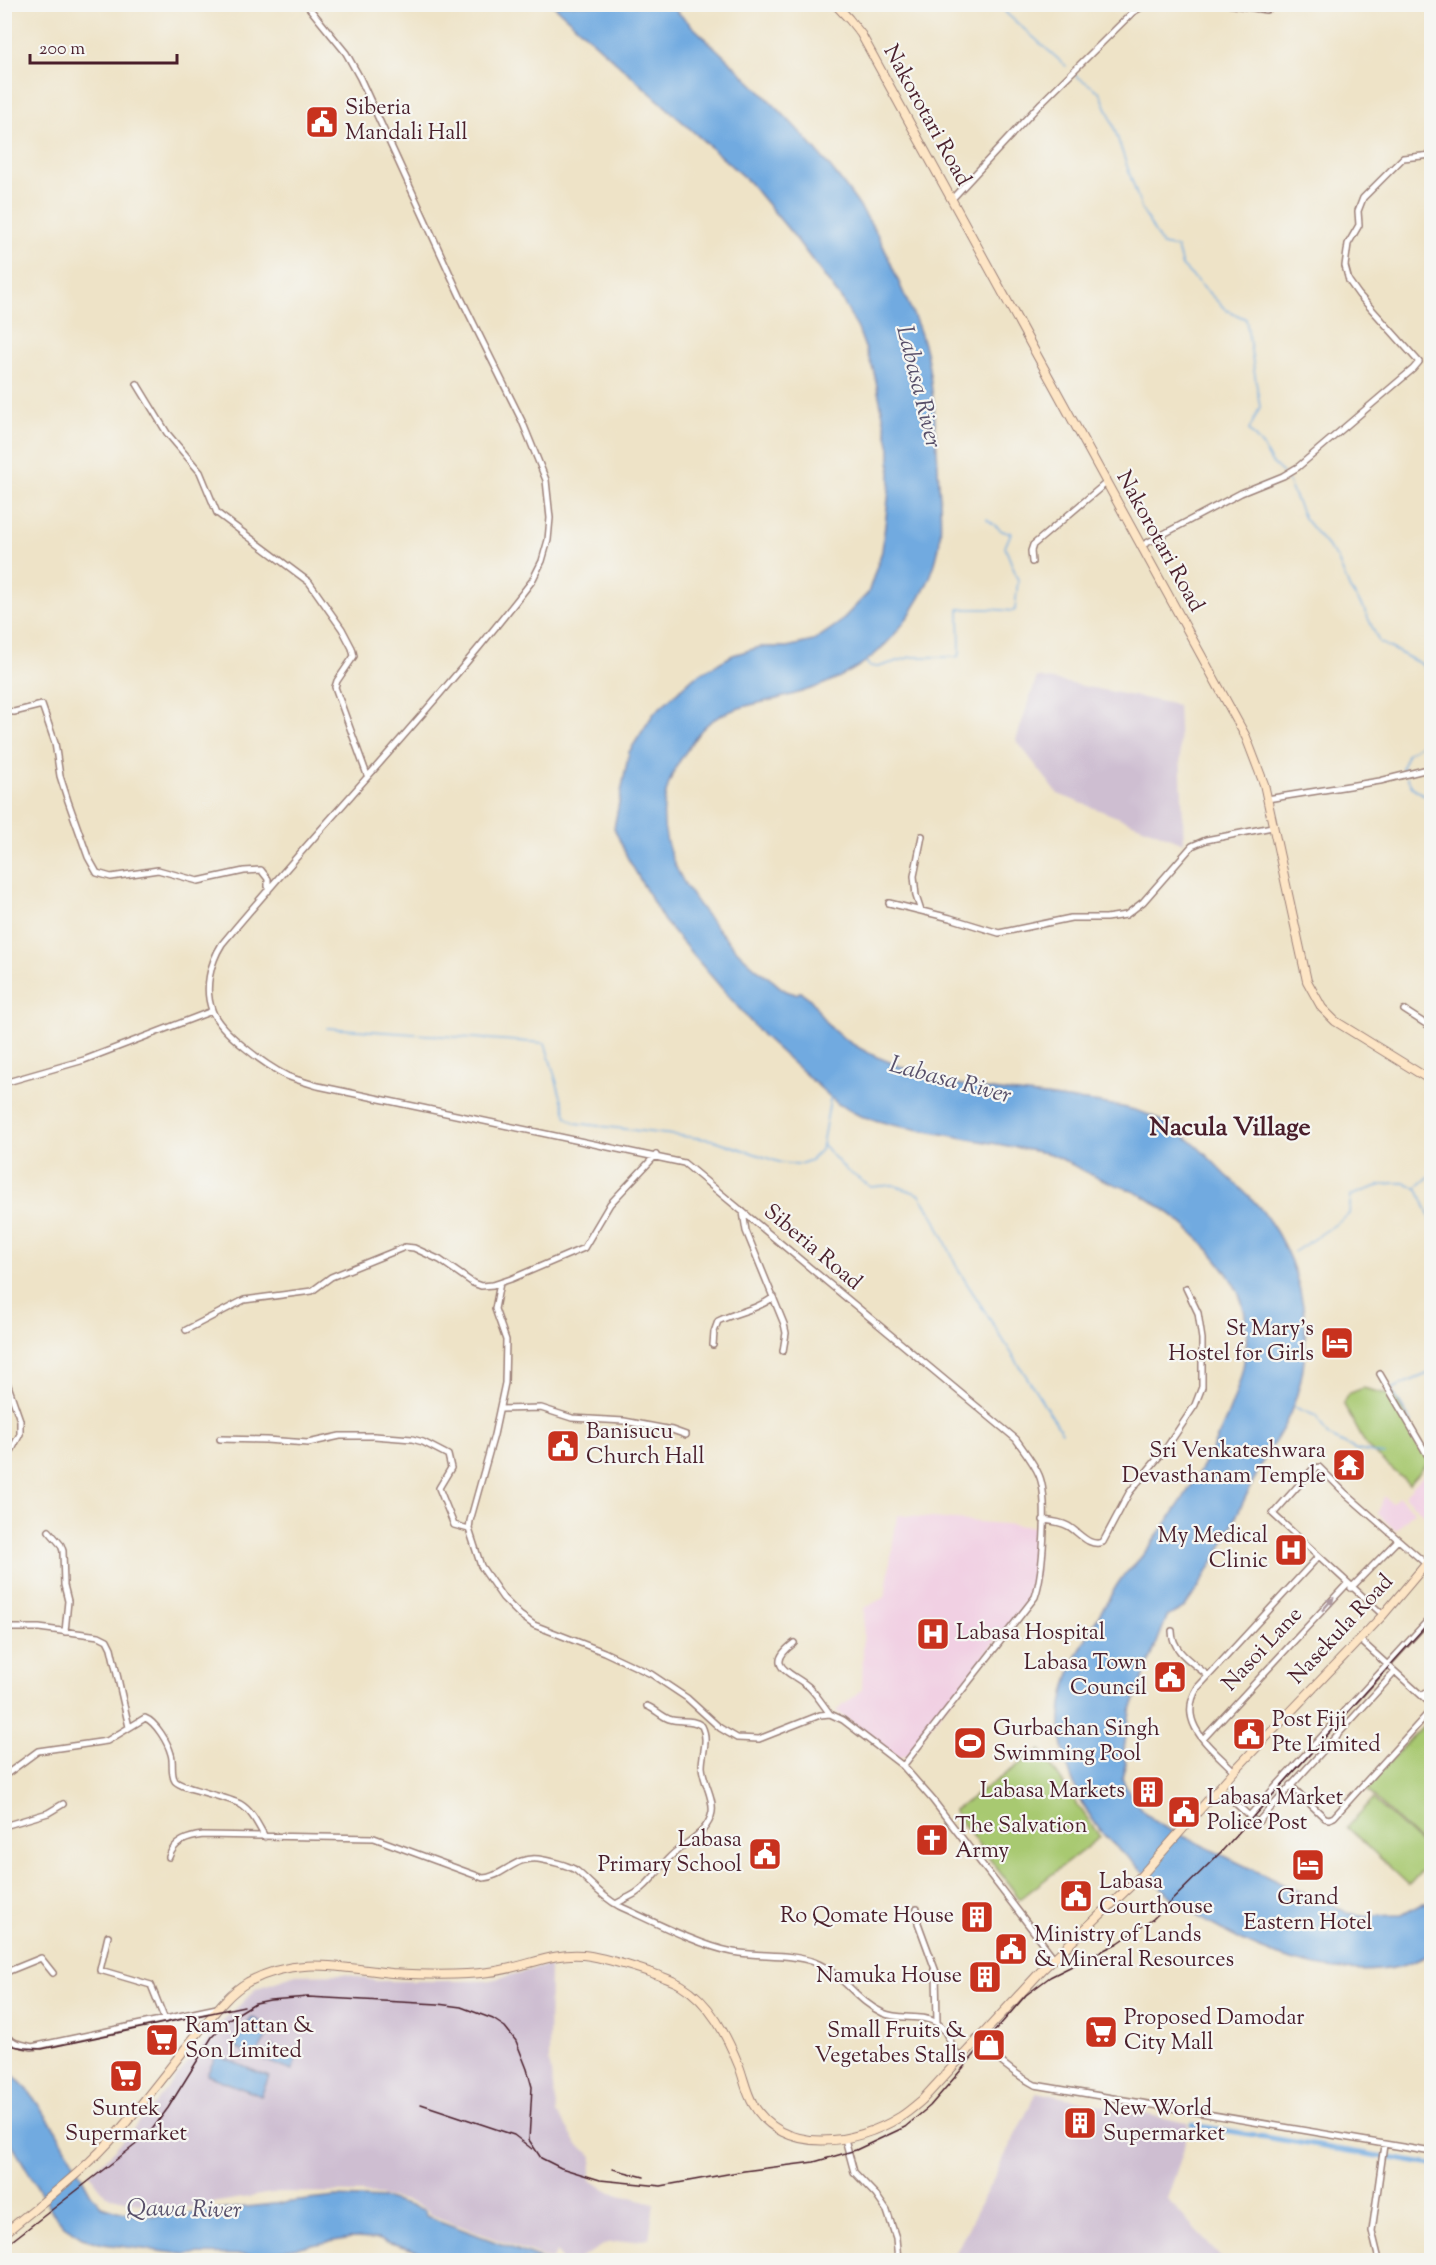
<svg xmlns="http://www.w3.org/2000/svg" width="1436" height="2265" viewBox="0 0 1436 2265" font-family="'Sorts Mill Goudy',serif">
  <rect width="100%" height="100%" fill="#f6f6f2"/>
  <filter id="ink" filterUnits="userSpaceOnUse"><feTurbulence type="fractalNoise" baseFrequency=".0167" numOctaves="2"/><feDisplacementMap in="SourceGraphic" scale="12" xChannelSelector="R" yChannelSelector="G"/><feConvolveMatrix kernelMatrix="1 2 1 2 8 2 1 2 1" color-interpolation-filters="sRGB"/></filter>
  <filter id="wash" filterUnits="userSpaceOnUse"><feTurbulence type="fractalNoise" baseFrequency=".008" numOctaves="4" result="noise"/><feDisplacementMap in="SourceGraphic" scale="24" xChannelSelector="R" yChannelSelector="G"/><feGaussianBlur stdDeviation="1.35" result="paint"/><feColorMatrix in="noise" values="0 0 0 0 0 0 0 0 0 0 0 0 0 0 0 0 0 1.4 0 .05"/><feComposite in="paint" operator="in"/></filter>
  <g filter="url(#wash)">
    <rect width="100%" height="100%" fill="#eee3c7"/>
    <path fill="#f1d0e3" d="M 1431,1467 L 1431,1521 L 1404,1496 Z
      M 1384,1496 L 1392,1503 L 1399,1497 L 1414,1511 L 1396,1531 L 1378,1514 Z
      M 897,1515 L 1037,1527 L 1038,1574 L 1032,1595 L 908,1755 L 898,1758 L 836,1711 L 862,1690 L 864,1608 L 885,1597 Z"/>
    <path fill="#cebed1" d="M 1037,677 L 1178,705 L 1184,843 L 1058,794 L 1016,740 Z
      M 550,1965 L 549,2060 L 557,2113 L 577,2144 L 593,2156 L 590,2180 L 611,2192 L 654,2203 L 649,2239 L 607,2243 L 577,2260 L 562,2260 L 556,2252 L 551,2260 L 429,2214 L 427,2209 L 407,2201 L 362,2193 L 279,2192 L 169,2210 L 107,2196 L 89,2174 L 105,2160 L 149,2111 L 218,2026 L 257,1988 L 296,1975 L 345,1974 L 376,1981 L 487,1981 Z
      M 1037,2092 L 1188,2123 L 1183,2152 L 1167,2199 L 1224,2260 L 952,2260 Z"/>
    <path fill="#a8c971" stroke="#79744e" stroke-width="1.5" d="M 1363,1388 L 1394,1396 L 1430,1461 L 1409,1484 L 1367,1447 L 1343,1403 L 1348,1394 Z
      M 1431,1717 L 1431,1852 L 1365,1788 Z
      M 1040,1750 L 1100,1837 L 1020,1899 L 953,1811 Z
      M 1373,1799 L 1431,1853 L 1431,1861 L 1409,1885 L 1347,1827 Z"/>
    <path fill="#71aae0" stroke="#5e6486" stroke-width="1.5" d="M 553,5 L 670,5 C 742,74 820,141 873,227 C 886,248 894,272 904,294 C 914,316 924,338 928,362 C 934,396 936,432 938,466 C 939,490 942,516 940,539 C 936,579 909,621 882,648 C 854,675 817,689 780,698 C 760,703 739,706 720,716 C 703,724 695,738 685,753 C 642,812 670,872 712,922 C 730,944 748,964 772,980 C 777,984 782,990 789,992 C 806,998 792,985 808,997 C 816,1004 819,1014 826,1022 C 837,1037 860,1049 877,1057 C 893,1063 910,1071 926,1076 C 968,1090 1016,1092 1060,1098 C 1090,1102 1123,1104 1152,1116 C 1181,1129 1203,1151 1225,1174 C 1240,1188 1257,1202 1268,1219 C 1317,1289 1319,1385 1267,1453 L 1218,1554 L 1198,1588 L 1185,1607 L 1167,1617 L 1130,1712 L 1123,1755 L 1126,1763 L 1122,1778 C 1130,1798 1143,1812 1160,1825 L 1299,1892 L 1332,1904 L 1347,1913 L 1369,1916 L 1402,1915 L 1423,1903 L 1431,1903 L 1431,1954 C 1421,1959 1409,1964 1398,1967 C 1342,1979 1276,1960 1227,1933 C 1214,1925 1198,1918 1185,1908 C 1166,1893 1148,1876 1131,1860 C 1120,1850 1108,1841 1100,1830 C 1077,1800 1059,1756 1061,1717 C 1062,1678 1083,1643 1102,1610 C 1109,1600 1114,1588 1121,1579 C 1127,1571 1136,1564 1142,1556 C 1188,1497 1274,1369 1238,1292 C 1219,1254 1181,1218 1145,1197 C 1129,1188 1111,1184 1094,1176 C 1079,1169 1067,1161 1051,1154 L 893,1125 L 860,1116 L 838,1104 L 762,1035 L 664,921 L 627,857 L 614,828 L 629,752 L 654,713 L 694,677 L 733,655 L 760,647 L 787,647 L 813,641 L 838,624 L 868,593 L 882,551 L 890,482 L 890,449 L 874,372 L 858,329 L 842,300 L 794,236 L 749,182 Z
      M 252,2017 L 272,2029 L 254,2058 L 234,2046 Z
      M 272,2046 L 297,2057 L 292,2071 L 265,2060 Z
      M 216,2055 L 269,2077 L 261,2096 L 207,2075 Z
      M 4,2066 L 28,2090 L 56,2130 L 91,2194 L 101,2206 L 117,2211 L 136,2215 L 166,2216 L 336,2197 L 386,2199 L 425,2210 L 426,2216 L 544,2260 L 448,2260 L 377,2239 L 351,2238 L 255,2255 L 183,2254 L 103,2244 L 82,2238 L 64,2226 L 53,2213 L 5,2133 Z"/>
    <g fill="none" stroke-linecap="round" stroke-linejoin="round">
      <path stroke="#71aae0" stroke-width="1.5" d="M 1000,4 L 1007,14 L 1066,66
        M 1075,75 L 1100,92 L 1110,116 L 1142,210 L 1162,245 L 1177,248 L 1182,266 L 1226,310 L 1246,319 L 1260,407 L 1249,430 L 1263,447 L 1271,462 L 1283,473
        M 1286,477 L 1304,518 L 1337,558 L 1350,589 L 1364,609 L 1379,642 L 1423,665 L 1429,675 L 1422,705 L 1432,729
        M 866,661 L 869,666 L 878,667 L 911,657 L 955,657 L 959,656 L 960,652 L 959,609 L 990,609 L 1013,611 L 1015,610 L 1018,580 L 1005,547 L 1011,533 L 1002,531 L 987,519
        M 1405,772 L 1402,767 L 1408,753 L 1432,736
        M 1407,777 L 1412,787 L 1432,800
        M 327,1028 L 545,1043 L 567,1117 L 575,1123 L 714,1140 L 782,1163 L 797,1165 L 811,1160 L 821,1150 L 831,1095
        M 823,1145 L 846,1170 L 871,1187 L 893,1185 L 919,1194 L 934,1217 L 959,1271 L 1062,1432
        M 1417,1187 L 1432,1174
        M 1294,1252 L 1342,1220 L 1349,1214 L 1351,1196 C 1365,1190 1388,1181 1404,1183 C 1409,1184 1414,1187 1418,1189 L 1432,1224
        M 1294,1407 L 1316,1416 L 1328,1436 L 1357,1450 L 1384,1455
        M 1412,1423 L 1391,1389 L 1432,1372"/>
      <path stroke="#71aae0" stroke-width="5" d="M 1192,2125 L 1255,2135
        M 1259,2136 L 1432,2165"/>
    </g>
  </g>
  <g filter="url(#ink)">
    <g fill="none" stroke-linecap="round" stroke-linejoin="round">
      <defs>
        <path id="street" d="M 306,4 L 346,53 L 360,78 L 460,296 L 522,421 L 546,480 L 550,518 L 548,540 L 542,561 L 532,581 C 435,707 324,822 222,944 C 210,963 204,989 212,1010 C 219,1032 267,1066 287,1076 C 297,1080 308,1083 318,1086 L 684,1163 L 1016,1439 C 1024,1451 1034,1463 1039,1475 C 1049,1498 1043,1574 1035,1597 L 903,1766
          M 1228,4 L 1266,10 L 1283,4
          M 951,200 L 1041,103 L 1133,12 L 1147,4
          M 137,384 L 167,433 L 200,472 L 217,513 L 309,582 L 342,629 L 352,648 L 354,656 L 337,681 L 335,687 L 367,775
          M 1141,546 L 1241,493 L 1283,476 L 1298,467 L 1413,369 L 1419,362 L 1359,295 L 1349,281 L 1345,266 L 1348,244 L 1359,225 L 1358,211 L 1363,198 L 1403,158 L 1432,155
          M 1032,562 L 1031,551 L 1033,545 L 1106,483
          M 4,711 L 14,712 L 42,705 L 55,743 L 60,776 L 68,801 L 88,857 L 97,873 L 111,877 L 158,870 L 198,881 L 244,871 L 261,870 L 268,879 L 268,891
          M 1267,799 L 1380,781 L 1432,768
          M 889,903 L 950,918 L 999,933 L 1071,918 L 1106,918 L 1126,915 L 1143,902 L 1192,846 L 1206,840 L 1272,827
          M 921,911 L 916,896 L 914,876 L 922,836
          M 1404,1010 L 1432,1028
          M 4,1083 L 84,1060 L 212,1011
          M 743,1212 L 746,1231 L 784,1324 L 786,1333 L 783,1351
          M 500,1283 L 495,1309 L 506,1340 L 505,1383 L 494,1435 L 470,1521 L 469,1529 L 481,1566 L 503,1598 L 520,1615 L 534,1625 L 604,1652 L 651,1674 L 687,1698 L 720,1728 L 737,1738 L 759,1739 L 820,1715 L 830,1714 L 843,1720 L 903,1766 L 932,1799 L 1054,1958
          M 186,1330 L 244,1300 L 312,1291 L 331,1277 L 405,1247 L 414,1248 L 440,1260 L 473,1283 L 481,1286 L 493,1285 L 511,1279 L 584,1248 L 610,1204 L 656,1155
          M 713,1345 L 714,1332 L 718,1321 C 739,1311 754,1311 774,1297
          M 4,1374 L 20,1420 L 20,1434 L 4,1465
          M 1380,1374 L 1432,1463
          M 501,1409 L 541,1408 L 572,1418 L 624,1421 L 672,1430 L 686,1435
          M 220,1439 L 266,1440 L 308,1443 L 340,1436 L 374,1436 L 412,1439 L 423,1442 L 448,1455 L 451,1468 L 439,1488 L 454,1525 L 469,1529
          M 1043,1520 C 1052,1521 1061,1522 1068,1526 C 1079,1532 1089,1548 1103,1542 L 1129,1493 L 1167,1447 L 1195,1405 L 1202,1387 L 1202,1339 L 1198,1313 L 1186,1288
          M 49,1531 L 61,1545 L 63,1551 L 64,1585 L 68,1601 L 65,1632
          M 1351,1588 L 1398,1540
          M 1383,1615 L 1273,1514 L 1313,1469 L 1319,1467 L 1346,1494 L 1425,1563
          M 4,1628 L 39,1628 L 99,1636 L 107,1640 L 111,1648 L 129,1727
          M 1172,1631 C 1172,1652 1194,1663 1208,1676
          M 1360,1640 L 1432,1705
          M 794,1643 C 762,1667 792,1672 809,1687 C 817,1695 823,1705 830,1714
          M 1422,1696 L 1432,1686
          M 1203,1739 L 1347,1584
          M 1234,1771 C 1211,1747 1175,1723 1198,1687 L 1318,1557
          M 4,1776 L 38,1751 L 107,1741 L 145,1718 C 156,1722 168,1743 171,1754 C 174,1763 170,1773 175,1781 C 182,1789 226,1796 240,1804 C 252,1811 258,1825 265,1837
          M 1290,1785 L 1325,1818 L 1329,1819 L 1334,1817 L 1432,1709
          M 1220,1789 L 1257,1823 L 1395,1672
          M 1249,1816 L 1432,1616
          M 4,1826 L 48,1813 L 63,1804
          M 169,1857 C 174,1841 188,1837 203,1835 L 374,1838 L 483,1878 C 503,1877 515,1856 538,1859 C 549,1861 567,1864 577,1871 C 591,1883 602,1897 619,1906 C 650,1920 700,1946 733,1952 C 760,1957 789,1953 814,1962 C 843,1973 856,2001 883,2013 C 900,2021 921,2013 937,2023 C 948,2031 952,2047 959,2058
          M 616,1904 C 622,1900 630,1897 636,1893 C 650,1884 658,1870 668,1859 C 682,1843 708,1835 712,1812 C 714,1797 703,1782 702,1767 C 702,1752 709,1740 702,1726 C 691,1718 681,1723 669,1719 C 661,1716 655,1709 647,1706
          M 917,1909 L 918,1923 L 936,1972 L 937,2023
          M 108,1936 L 100,1970 L 151,1985 L 165,2020
          M 4,1973 L 41,1958 L 53,1973
          M 4,2036 L 16,2043 L 32,2047 L 217,2008
          M 976,2039 C 994,2057 1012,2073 1035,2085 L 1432,2152
          M 845,2139 L 854,2172 L 876,2195 L 887,2211 L 896,2238 L 898,2260
          M 1379,2260 L 1372,2231 L 1384,2145"/>
        <path id="secondary" d="M 835,4 L 849,19 L 861,34 L 1246,737 L 1264,784 L 1307,981 L 1322,1008 L 1335,1021 L 1432,1081
          M 4,2234 C 43,2201 86,2170 118,2132 C 146,2100 170,2067 197,2034 C 212,2016 227,1994 248,1982 C 298,1955 341,1968 392,1973 C 424,1975 458,1976 489,1972 C 521,1969 551,1952 583,1955 C 604,1957 663,1975 681,1985 C 710,2002 727,2036 739,2066 C 744,2079 746,2092 753,2104 C 784,2156 855,2145 900,2117 C 907,2113 915,2106 922,2100 L 1043,1969 L 1141,1876 L 1234,1771 L 1383,1615 L 1432,1557"/>
      </defs>
      <use href="#street" stroke="#9c8179" stroke-width="8"/>
      <use href="#secondary" stroke="#9c8179" stroke-width="10"/>
      <use href="#street" stroke="#fff" stroke-width="5"/>
      <use href="#secondary" stroke="#fde5c5" stroke-width="8"/>
      <path stroke="#4a1f2b" stroke-width="1.5" d="M 4,2041 C 15,2049 29,2048 42,2049 L 244,2006
        M 421,2104 L 514,2135 L 532,2149
        M 613,2169 L 644,2177
        M 4,2247 L 148,2135 L 168,2108 L 212,2037 L 229,2019 L 255,2003 L 270,2000 L 308,1997 L 438,2004 L 461,2007 L 493,2019 L 505,2027 L 516,2041 L 527,2069 L 532,2087 L 529,2140 L 541,2158 L 561,2168 L 600,2180 L 661,2186 L 744,2171 L 814,2162 L 856,2150 L 905,2127 L 930,2106 L 1026,1995 L 1050,1977 L 1118,1943 L 1153,1919 L 1222,1851 L 1432,1619"/>
    </g>
    <defs><path id="oneway-solid" d="M-6-.8H1V-3.2L6.5 0L1 3.2V.8H-6Z" transform="scale(1.5)"/></defs>
    <use fill="#ae9aa0" href="#oneway-solid" transform="translate(1328 1604) rotate(-48)"/>
  </g>
  <defs>
    <symbol id="civic-square" viewBox="-11 -11 22 22"><rect x="-9" y="-9" width="18" height="18" rx="4" fill="#c8321e" stroke="#f6f6f2"/><path d="M-.6-6.5H3V-4.5H.6V-3L4-1V1h2V6H-6V1h2V-1L-.6-3ZM-1.2 2.5V6h2.4V2.5Z" fill="#fff"/></symbol>
    <symbol id="hotel-square" viewBox="-11 -11 22 22"><rect x="-9" y="-9" width="18" height="18" rx="4" fill="#c8321e" stroke="#f6f6f2"/><path d="M-6-4.5h1.5V1H6V5H4.5V3h-9V5H-6ZM-4 0a1.8 1.8 0 1 1 3.6 0ZM.5 0V-2.5h3Q6-2.5 6 0Z" fill="#fff"/></symbol>
    <symbol id="temple-square" viewBox="-11 -11 22 22"><rect x="-9" y="-9" width="18" height="18" rx="4" fill="#c8321e" stroke="#f6f6f2"/><path d="M0-6L5-2H3V0L6.5 2.5H4V6H1.5V3h-3V6H-4V2.5H-6.5L-3 0V-2H-5Z" fill="#fff"/></symbol>
    <symbol id="hospital-square" viewBox="-11 -11 22 22"><rect x="-9" y="-9" width="18" height="18" rx="4" fill="#c8321e" stroke="#f6f6f2"/><path d="M-5-5h3v3.5h4V-5h3V5h-3V1.5h-4V5h-3Z" fill="#fff"/></symbol>
    <symbol id="stadium-square" viewBox="-11 -11 22 22"><rect x="-9" y="-9" width="18" height="18" rx="4" fill="#c8321e" stroke="#f6f6f2"/><path d="M0-5a6.5 5 0 1 0 0 10a6.5 5 0 1 0 0-10ZM-3.5-1.8h7v3.6h-7Z" fill="#fff"/></symbol>
    <symbol id="building-square" viewBox="-11 -11 22 22"><rect x="-9" y="-9" width="18" height="18" rx="4" fill="#c8321e" stroke="#f6f6f2"/><path d="M-4-6H4V6H1V3H-1V6H-4ZM-2.5-4.3h1.7v1.8h-1.7ZM.8-4.3h1.7v1.8H.8ZM-2.5-1h1.7V.8h-1.7ZM.8-1h1.7V.8H.8Z" fill="#fff"/></symbol>
    <symbol id="church-square" viewBox="-11 -11 22 22"><rect x="-9" y="-9" width="18" height="18" rx="4" fill="#c8321e" stroke="#f6f6f2"/><path d="M-1.2-6h2.4v3.5h3.3v2.4h-3.3V6h-2.4V-.1h-3.3v-2.4h3.3Z" fill="#fff"/></symbol>
    <symbol id="supermarket-square" viewBox="-11 -11 22 22"><rect x="-9" y="-9" width="18" height="18" rx="4" fill="#c8321e" stroke="#f6f6f2"/><path d="M-6-5.5h2.5l.6 2H6L4.5 2H-2.5L-4.4-4H-6ZM-1.5 3.2a1.3 1.3 0 1 0 .1 0ZM3 3.2a1.3 1.3 0 1 0 .1 0Z" fill="#fff"/></symbol>
    <symbol id="shop-square" viewBox="-11 -11 22 22"><rect x="-9" y="-9" width="18" height="18" rx="4" fill="#c8321e" stroke="#f6f6f2"/><path d="M-5-2.5h2.3a2.7 3.5 0 0 1 5.4 0H5L5.5 6h-11ZM-1.5-2.5h3a1.5 2.3 0 0 0-3 0Z" fill="#fff"/></symbol>
  </defs>
  <g fill-rule="evenodd">
    <use href="#civic-square" x="303" y="103" width="38" height="38"/>
    <use href="#hotel-square" x="1318" y="1324" width="38" height="38"/>
    <use href="#civic-square" x="544" y="1427" width="38" height="38"/>
    <use href="#temple-square" x="1330" y="1446" width="38" height="38"/>
    <use href="#hospital-square" x="1272" y="1531" width="38" height="38"/>
    <use href="#hospital-square" x="914" y="1615" width="38" height="38"/>
    <use href="#civic-square" x="1151" y="1658" width="38" height="38"/>
    <use href="#civic-square" x="1230" y="1715" width="38" height="38"/>
    <use href="#stadium-square" x="951" y="1724" width="38" height="38"/>
    <use href="#building-square" x="1129" y="1773" width="38" height="38"/>
    <use href="#civic-square" x="1165" y="1793" width="38" height="38"/>
    <use href="#church-square" x="913" y="1821" width="38" height="38"/>
    <use href="#civic-square" x="746" y="1835" width="38" height="38"/>
    <use href="#hotel-square" x="1289" y="1846" width="38" height="38"/>
    <use href="#civic-square" x="1057" y="1877" width="38" height="38"/>
    <use href="#building-square" x="958" y="1898" width="38" height="38"/>
    <use href="#civic-square" x="992" y="1930" width="38" height="38"/>
    <use href="#building-square" x="966" y="1958" width="38" height="38"/>
    <use href="#supermarket-square" x="1082" y="2013" width="38" height="38"/>
    <use href="#supermarket-square" x="143" y="2021" width="38" height="38"/>
    <use href="#shop-square" x="970" y="2026" width="38" height="38"/>
    <use href="#supermarket-square" x="107" y="2057" width="38" height="38"/>
    <use href="#building-square" x="1061" y="2104" width="38" height="38"/>
  </g>
  <g text-anchor="middle" dominant-baseline="central" stroke-width="4.5" stroke-linejoin="round" paint-order="stroke">
    <g font-size="22" fill="#4a1f2b" stroke="#f6f6f2" text-anchor="start">
      <text x="345" y="109">Siberia<tspan x="345" dy="25">Mandali Hall</tspan></text>
      <text x="1314" y="1330" text-anchor="end">St Mary's<tspan x="1314" dy="25">Hostel for Girls</tspan></text>
      <text x="586" y="1433">Banisucu<tspan x="586" dy="25">Church Hall</tspan></text>
      <text x="1326" y="1452" text-anchor="end">Sri Venkateshwara<tspan x="1326" dy="25">Devasthanam Temple</tspan></text>
      <text x="1268" y="1537" text-anchor="end">My Medical<tspan x="1268" dy="25">Clinic</tspan></text>
      <text x="956" y="1634">Labasa Hospital</text>
      <text x="1147" y="1664" text-anchor="end">Labasa Town<tspan x="1147" dy="25">Council</tspan></text>
      <text x="1272" y="1721">Post Fiji<tspan x="1272" dy="25">Pte Limited</tspan></text>
      <text x="993" y="1730">Gurbachan Singh<tspan x="993" dy="25">Swimming Pool</tspan></text>
      <text x="1125" y="1792" text-anchor="end">Labasa Markets</text>
      <text x="1207" y="1799">Labasa Market<tspan x="1207" dy="25">Police Post</tspan></text>
      <text x="955" y="1827">The Salvation<tspan x="955" dy="25">Army</tspan></text>
      <text x="742" y="1841" text-anchor="end">Labasa<tspan x="742" dy="25">Primary School</tspan></text>
      <text x="1099" y="1883">Labasa<tspan x="1099" dy="25">Courthouse</tspan></text>
      <text x="1308" y="1899" text-anchor="middle">Grand<tspan x="1308" dy="25">Eastern Hotel</tspan></text>
      <text x="954" y="1917" text-anchor="end">Ro Qomate House</text>
      <text x="1034" y="1936">Ministry of Lands<tspan x="1034" dy="25">&amp; Mineral Resources</tspan></text>
      <text x="962" y="1977" text-anchor="end">Namuka House</text>
      <text x="1124" y="2019">Proposed Damodar<tspan x="1124" dy="25">City Mall</tspan></text>
      <text x="185" y="2027">Ram Jattan &amp;<tspan x="185" dy="25">Son Limited</tspan></text>
      <text x="966" y="2032" text-anchor="end">Small Fruits &amp;<tspan x="966" dy="25">Vegetabes Stalls</tspan></text>
      <text x="126" y="2110" text-anchor="middle">Suntek<tspan x="126" dy="25">Supermarket</tspan></text>
      <text x="1103" y="2110">New World<tspan x="1103" dy="25">Supermarket</tspan></text>
    </g>
    <g font-size="22" fill="#4a1f2b" stroke="#f6f6f2">
      <text transform="translate(926 116) rotate(61)">Nakorotari Road</text>
      <text transform="translate(1159 542) rotate(61)">Nakorotari Road</text>
      <text transform="translate(812 1248) rotate(40)">Siberia Road</text>
      <text transform="translate(1342 1630) rotate(-47)">Nasekula Road</text>
      <text transform="translate(1263 1650) rotate(-47)">Nasoi Lane</text>
    </g>
    <g font-size="24" font-style="italic" fill="#58506a" stroke="#f6f6f2">
      <text transform="translate(918 387) rotate(76)">Labasa River</text>
      <text transform="translate(950 1081) rotate(15)">Labasa River</text>
      <text transform="translate(184 2210) rotate(1)">Qawa River</text>
    </g>
    <g font-size="26" font-weight="bold" fill="#4a1f2b" stroke="#f6f6f2">
      <text x="1230" y="1128">Nacula Village</text>
    </g>
  </g>
  <rect width="1436" height="2265" fill="none" stroke="#f6f6f2" stroke-width="24"/>
  <path d="M30 54v9h147v-9" fill="none" stroke="#4a1f2b" stroke-width="3"/>
  <text x="39" y="54" font-size="18" fill="#4a1f2b" stroke="#f6f6f2" stroke-width="4.5" paint-order="stroke">200 m</text>
</svg>
